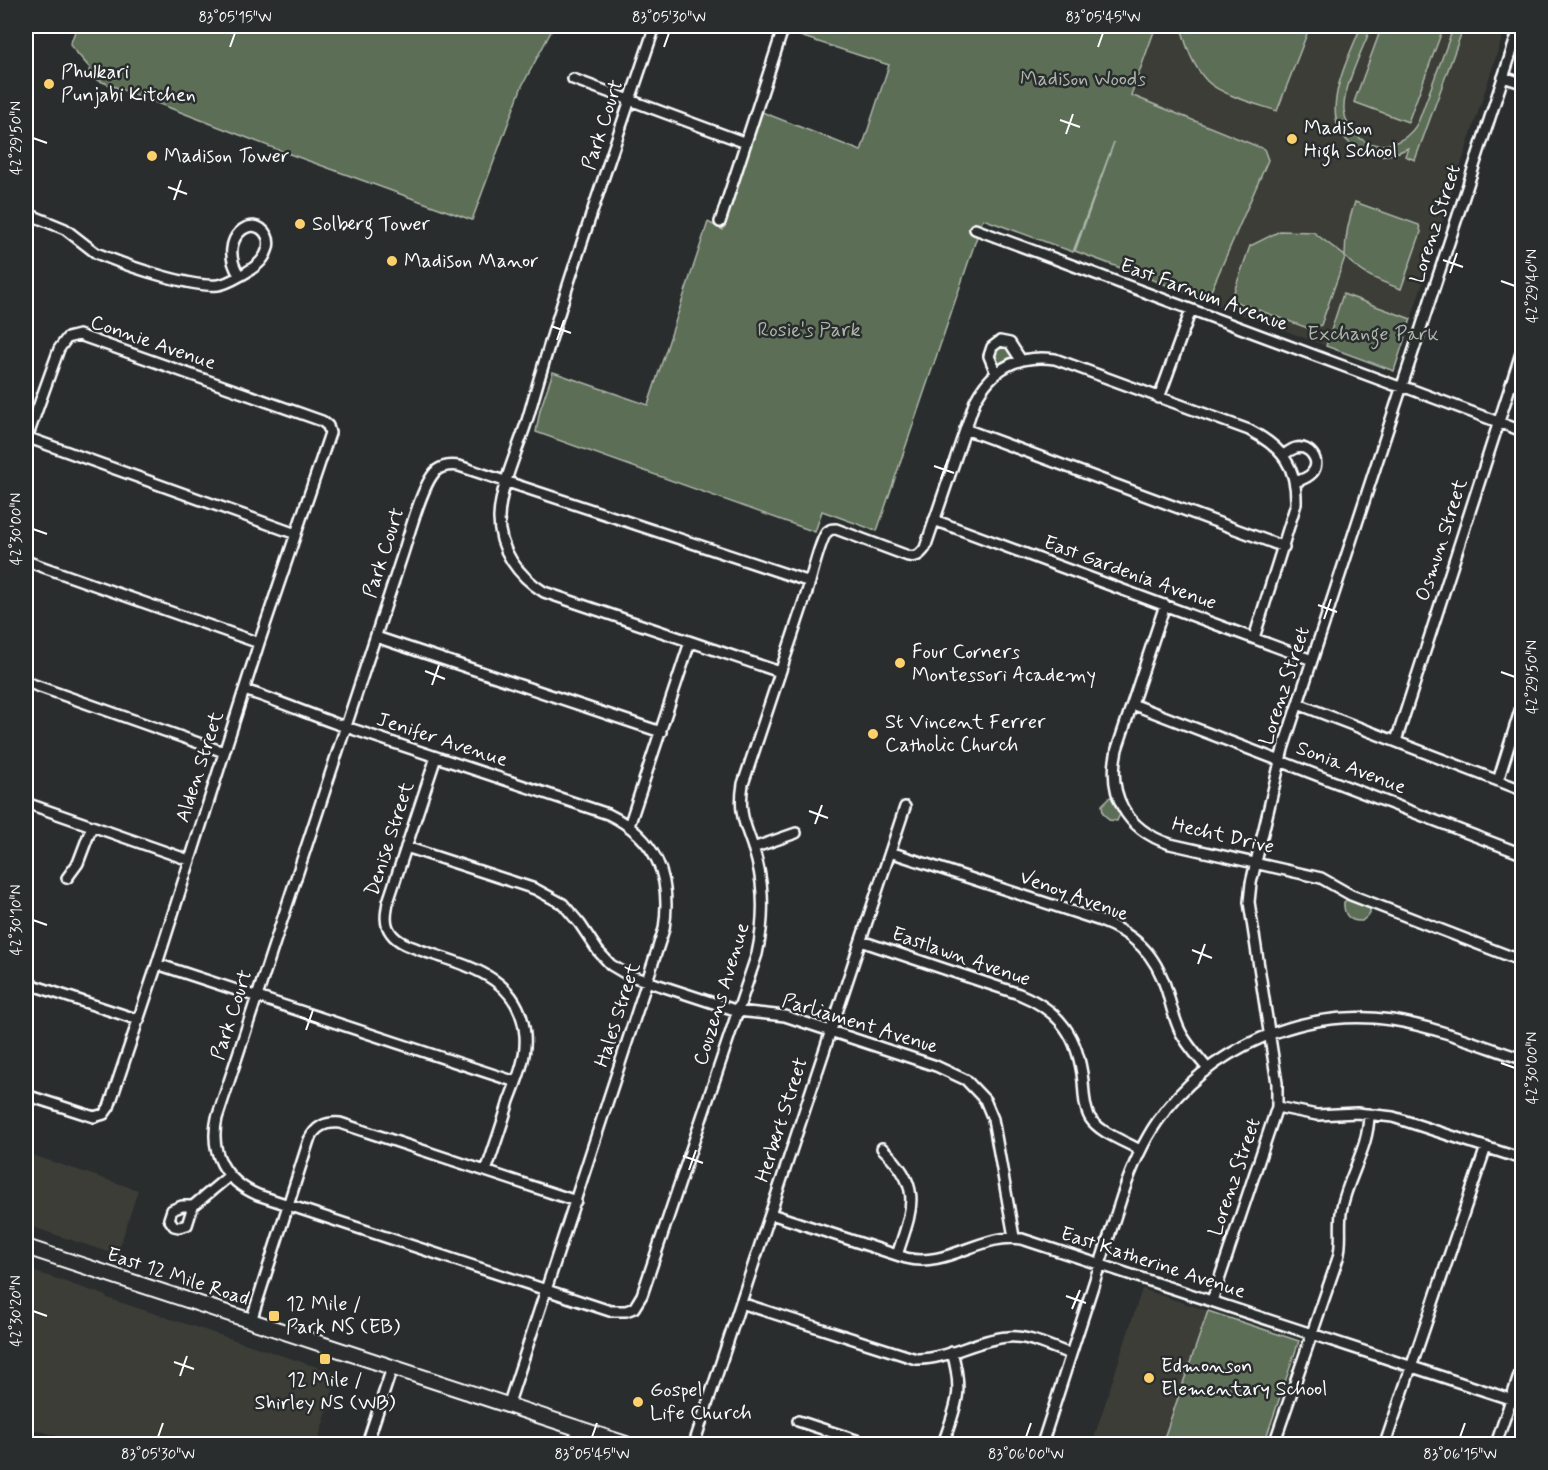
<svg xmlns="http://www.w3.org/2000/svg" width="1548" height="1470" viewBox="0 0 1548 1470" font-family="Mynerve,sans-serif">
  <rect width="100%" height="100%" fill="#2a2d2e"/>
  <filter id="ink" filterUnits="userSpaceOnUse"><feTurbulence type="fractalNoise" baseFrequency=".0167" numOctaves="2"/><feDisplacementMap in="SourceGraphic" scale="12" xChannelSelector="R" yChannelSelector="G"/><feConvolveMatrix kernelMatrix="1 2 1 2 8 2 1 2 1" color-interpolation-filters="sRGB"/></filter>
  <g filter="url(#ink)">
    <path fill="#3c3c38" d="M 1156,26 L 1506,26 L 1411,319 L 1343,294 L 1326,346 L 1073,252 Z
      M 26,1153 L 138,1190 L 117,1255 L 26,1225 Z
      M 26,1272 L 32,1274 L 36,1272 L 104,1295 L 107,1298 L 338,1374 L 317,1444 L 54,1444 L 57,1436 L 26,1427 Z
      M 1142,1289 L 1208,1311 L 1162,1444 L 1092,1444 Z"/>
    <path fill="#5c6e57" stroke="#aeb6ab" stroke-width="1.5" d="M 77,26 L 554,26 L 522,86 L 472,220 L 284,152 L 87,76 L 90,68 L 70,45 Z
      M 797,26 L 1156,26 L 1131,95 L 1264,149 L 1268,160 L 1207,300 L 1075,251 L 1114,142 L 1073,252 L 983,219 L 877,531 L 822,511 L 815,532 L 536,432 L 540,410 L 553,372 L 648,405 L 708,222 L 723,230 L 762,112 L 861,151 L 889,65 L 794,34 Z
      M 1181,26 L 1310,26 L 1277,111 C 1259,105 1219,94 1207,81 C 1192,65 1186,46 1181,26 Z
      M 1361,26 L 1372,26 C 1364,45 1342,91 1344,110 C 1349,152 1402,157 1419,120 L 1454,26 L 1464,26 L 1415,160 L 1405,156 L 1408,148 C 1393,156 1377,158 1362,151 C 1310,127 1347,63 1361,26 Z
      M 1382,26 L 1444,26 L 1408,122 L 1354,102 Z
      M 1355,202 L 1419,225 L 1421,232 L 1401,289 C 1377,280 1363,275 1345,257 L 1321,325 L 1313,330 L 1231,300 L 1250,246 L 1280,231 L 1313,232 L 1345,256 C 1345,236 1348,221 1355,202 Z
      M 1343,294 L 1411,319 L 1394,371 L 1326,346 Z
      M 1002,345 L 1009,347 L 1013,356 L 998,364 L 995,363 L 993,355 L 995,349 Z
      M 1110,797 L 1113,798 L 1120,814 L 1117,821 L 1109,820 L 1103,813 L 1102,805 Z
      M 1347,900 L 1370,908 L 1370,914 L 1362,921 C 1350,922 1343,915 1344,902 Z
      M 1208,1311 L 1299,1341 L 1264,1444 L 1162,1444 Z"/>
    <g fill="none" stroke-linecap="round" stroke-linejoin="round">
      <defs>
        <path id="minor" d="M 655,26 C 612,154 566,283 529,414 C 520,446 500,485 499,518 C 499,550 518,576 544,592 L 780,672
          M 1503,77 L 1522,83
          M 573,79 L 746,143
          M 26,213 L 65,229 L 96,253 L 106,257 C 131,267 193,288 218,285 C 228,284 254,269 261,261 C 267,254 271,244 267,236 C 254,211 216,238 239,275
          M 720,222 L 784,26
          M 975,229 L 1394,385 L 1410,389 L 1522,431
          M 996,373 L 989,356 L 992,347 L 1000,341 L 1010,343 L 1021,360
          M 1159,398 L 1191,310
          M 965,429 L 1284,547
          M 26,437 L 296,534
          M 1283,455 C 1287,453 1291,449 1296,448 C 1310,445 1322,462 1312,473 C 1308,478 1301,480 1295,482
          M 934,520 L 1312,660
          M 26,561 L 259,643
          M 810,582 L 459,466 C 451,465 444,465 437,470 C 423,481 409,535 403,553 L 217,1118 C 209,1153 225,1181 258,1195 L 610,1311 L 626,1311 L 634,1308 L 642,1295 L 757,954 C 764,922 765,893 757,861 C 749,829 737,819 743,784 L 807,592 C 811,579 820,540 827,532 C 831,529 831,529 836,529 L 908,556 C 916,558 920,555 925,548 L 975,401 C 992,368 1018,354 1055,359 L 1249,430 C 1282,447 1297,466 1296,504 L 1254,638
          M 1165,605 L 1117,749 C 1107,794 1125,829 1170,844 L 1321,878 L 1351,895 L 1522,961
          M 376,637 L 661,732
          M 26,682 L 224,752
          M 244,690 C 276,700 306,713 337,724 L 608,814 C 657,838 672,877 664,929 L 508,1406
          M 1132,704 L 1522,854
          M 1298,704 L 1522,790
          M 1396,741 L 1522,350
          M 436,757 L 388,902 C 386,913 384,924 391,933 C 398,943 412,947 423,951 C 468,966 520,977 525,1035 C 527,1058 517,1080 509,1101 C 502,1125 494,1148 486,1171
          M 1498,781 L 1522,704
          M 26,803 L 189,860
          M 629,826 L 690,642
          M 406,847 L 535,889 L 563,904 L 580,924 L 598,951 L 611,965 L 628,975 L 738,1011 L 785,1016 L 936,1066 L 966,1080 L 985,1100 L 993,1119 L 1014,1237
          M 753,848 L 796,833
          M 890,852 L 1098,920 C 1135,934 1155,953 1167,991 C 1171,1005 1174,1019 1180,1031 C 1187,1045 1198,1057 1208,1069
          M 67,878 L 78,863 L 92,826
          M 861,941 L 1019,994 C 1061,1011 1078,1037 1083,1081 C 1084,1093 1084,1108 1090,1118 C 1100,1133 1124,1141 1140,1150
          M 157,964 L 516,1082
          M 26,983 L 139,1020
          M 26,1095 L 94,1117 L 104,1114 L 109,1107 L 157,964 L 259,643 L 330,433 L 328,426 L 322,421 L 79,335 L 67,338 L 59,349 L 27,438
          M 1277,1107 L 1317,1115 L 1357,1113 L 1393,1117 L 1522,1159
          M 882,1148 C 923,1187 913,1207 897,1255
          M 193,1206 L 187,1225 L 179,1227 L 174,1226 L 169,1219 L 172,1210 L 182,1206 L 193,1206 L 229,1176
          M 771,1214 L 906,1258 C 946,1269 982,1232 1022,1239 L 1522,1403
          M 1212,1301 L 1277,1107 L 1277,1083 L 1249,902 L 1251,883 L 1283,749 L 1520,26
          M 741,1303 L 916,1359 C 948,1360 976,1339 1008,1337 C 1028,1335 1052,1348 1071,1354
          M 251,1321 L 309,1140 C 316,1126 325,1122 340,1123 L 576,1201
          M 798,1421 L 868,1444
          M 367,1444 L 392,1368
          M 573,1444 L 578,1429
          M 694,1444 L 905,807
          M 943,1444 C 956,1405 964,1394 952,1352
          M 1042,1444 L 1122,1196 C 1131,1170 1141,1145 1157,1122 C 1208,1048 1303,1007 1392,1020 C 1436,1027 1480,1045 1522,1059
          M 1274,1444 L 1338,1258 C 1343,1241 1338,1224 1342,1207 C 1349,1175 1369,1147 1369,1114
          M 1385,1444 L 1486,1147
          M 1496,1444 L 1522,1367"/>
        <path id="secondary" d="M 26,1247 L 626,1444"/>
      </defs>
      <use href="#minor" stroke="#fff" stroke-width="14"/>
      <use href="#secondary" stroke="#fff" stroke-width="18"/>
      <use href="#minor" stroke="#2a2d2e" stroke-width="9"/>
      <use href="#secondary" stroke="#2a2d2e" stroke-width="14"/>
    </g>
  </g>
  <path fill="none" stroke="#fff" stroke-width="2" d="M 230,47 L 235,33M 664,47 L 669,33M 1098,47 L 1103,33M 1060,120 L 1080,127M 1066,134 L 1073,114M 33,138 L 47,143M 168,187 L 187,194M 174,200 L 181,180M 1443,260 L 1463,267M 1450,273 L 1457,253M 1501,281 L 1515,286M 551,326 L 571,333M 557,340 L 564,320M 934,466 L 954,473M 941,479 L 948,459M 33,529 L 47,534M 1318,605 L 1337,612M 1324,619 L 1331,599M 425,671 L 445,679M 1501,672 L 1515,677M 432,685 L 439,665M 809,811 L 828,818M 815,824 L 822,805M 33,920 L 47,925M 1192,950 L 1212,958M 1198,964 L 1205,944M 300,1017 L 319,1024M 306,1030 L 313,1010M 1501,1063 L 1515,1068M 683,1156 L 703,1163M 689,1170 L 696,1150M 1066,1296 L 1086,1303M 1072,1309 L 1080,1290M 33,1311 L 47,1316M 174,1362 L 194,1369M 180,1376 L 187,1356M 158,1437 L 163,1423M 592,1437 L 597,1423M 1026,1437 L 1031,1423M 1460,1437 L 1465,1423"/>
  <g fill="#ffd166" stroke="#2a2d2e" stroke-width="2">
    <circle cx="49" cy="84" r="6"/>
    <circle cx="1292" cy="139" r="6"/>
    <circle cx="152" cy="156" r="6"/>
    <circle cx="300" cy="224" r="6"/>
    <circle cx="392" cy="261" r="6"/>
    <circle cx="900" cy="663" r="6"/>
    <circle cx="873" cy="734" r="6"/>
    <rect x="268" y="1310" width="12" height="12" rx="3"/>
    <rect x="319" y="1353" width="12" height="12" rx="3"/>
    <circle cx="1149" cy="1378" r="6"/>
    <circle cx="638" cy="1402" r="6"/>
  </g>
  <g text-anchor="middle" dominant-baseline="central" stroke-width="5" stroke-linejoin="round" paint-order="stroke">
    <g font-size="20" fill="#fff" stroke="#2a2d2e" text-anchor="start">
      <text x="61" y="72">Phulkari<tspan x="61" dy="23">Punjabi Kitchen</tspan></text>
      <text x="1304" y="128">Madison<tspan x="1304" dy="23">High School</tspan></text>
      <text x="164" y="156">Madison Tower</text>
      <text x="312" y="224">Solberg Tower</text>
      <text x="404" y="261">Madison Manor</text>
      <text x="912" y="652">Four Corners<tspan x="912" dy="23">Montessori Academy</tspan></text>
      <text x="885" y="722">St Vincent Ferrer<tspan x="885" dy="23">Catholic Church</tspan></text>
      <text x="286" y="1304">12 Mile /<tspan x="286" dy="23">Park NS (EB)</tspan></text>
      <text x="1161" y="1366">Edmonson<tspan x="1161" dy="23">Elementary School</tspan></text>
      <text x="325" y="1380" text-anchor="middle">12 Mile /<tspan x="325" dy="23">Shirley NS (WB)</tspan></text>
      <text x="650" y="1390">Gospel<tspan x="650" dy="23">Life Church</tspan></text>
    </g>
    <g font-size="20" fill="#aeb6ab" stroke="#2a2d2e">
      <text x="1083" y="79">Madison Woods</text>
      <text x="809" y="330">Rosie's Park</text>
      <text x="1373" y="334">Exchange Park</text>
    </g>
    <g font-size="20" fill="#fff" stroke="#2a2d2e">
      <text transform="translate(603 125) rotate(-72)">Park Court</text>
      <text transform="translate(1436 224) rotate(-72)">Lorenz Street</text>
      <text transform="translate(1204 295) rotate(20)">East Farnum Avenue</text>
      <text transform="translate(153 343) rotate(19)">Connie Avenue</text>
      <text transform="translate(1442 540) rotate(-72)">Osmun Street</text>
      <text transform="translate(384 553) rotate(-72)">Park Court</text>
      <text transform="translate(1130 573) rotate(20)">East Gardenia Avenue</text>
      <text transform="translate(1285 686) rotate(-72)">Lorenz Street</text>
      <text transform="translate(442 740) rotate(18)">Jenifer Avenue</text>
      <text transform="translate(200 767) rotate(-72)">Alden Street</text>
      <text transform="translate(1351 768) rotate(21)">Sonia Avenue</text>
      <text transform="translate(1223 836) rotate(13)">Hecht Drive</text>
      <text transform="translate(390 839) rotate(-72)">Denise Street</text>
      <text transform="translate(1074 896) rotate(20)">Venoy Avenue</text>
      <text transform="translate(961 957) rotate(19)">Eastlawn Avenue</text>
      <text transform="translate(722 994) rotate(-73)">Couzens Avenue</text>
      <text transform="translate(232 1015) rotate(-72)">Park Court</text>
      <text transform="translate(618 1015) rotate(-72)">Hales Street</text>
      <text transform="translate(860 1024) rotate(17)">Parliament Avenue</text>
      <text transform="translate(782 1120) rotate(-72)">Herbert Street</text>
      <text transform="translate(1235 1177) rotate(-71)">Lorenz Street</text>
      <text transform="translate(1153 1263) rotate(18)">East Katherine Avenue</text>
      <text transform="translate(178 1277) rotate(18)">East 12 Mile Road</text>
    </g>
  </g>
  <rect width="1548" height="1470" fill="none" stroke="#2a2d2e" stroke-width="66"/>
  <rect x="33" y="33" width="1482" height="1404" fill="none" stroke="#fff" stroke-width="2"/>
  <g font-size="15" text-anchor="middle" fill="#fff">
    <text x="235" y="22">83°05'15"W</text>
    <text x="669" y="22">83°05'30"W</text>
    <text x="1103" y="22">83°05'45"W</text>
    <text transform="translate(16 138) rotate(-90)" y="5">42°29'50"N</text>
    <text transform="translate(1532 286) rotate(-90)" y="5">42°29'40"N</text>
    <text transform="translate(16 529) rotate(-90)" y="5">42°30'00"N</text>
    <text transform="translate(1532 677) rotate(-90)" y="5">42°29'50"N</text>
    <text transform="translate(16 920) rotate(-90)" y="5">42°30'10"N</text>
    <text transform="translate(1532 1068) rotate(-90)" y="5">42°30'00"N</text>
    <text transform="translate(16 1311) rotate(-90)" y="5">42°30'20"N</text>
    <text x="158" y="1459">83°05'30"W</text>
    <text x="592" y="1459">83°05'45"W</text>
    <text x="1026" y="1459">83°06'00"W</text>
    <text x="1460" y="1459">83°06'15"W</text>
  </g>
</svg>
